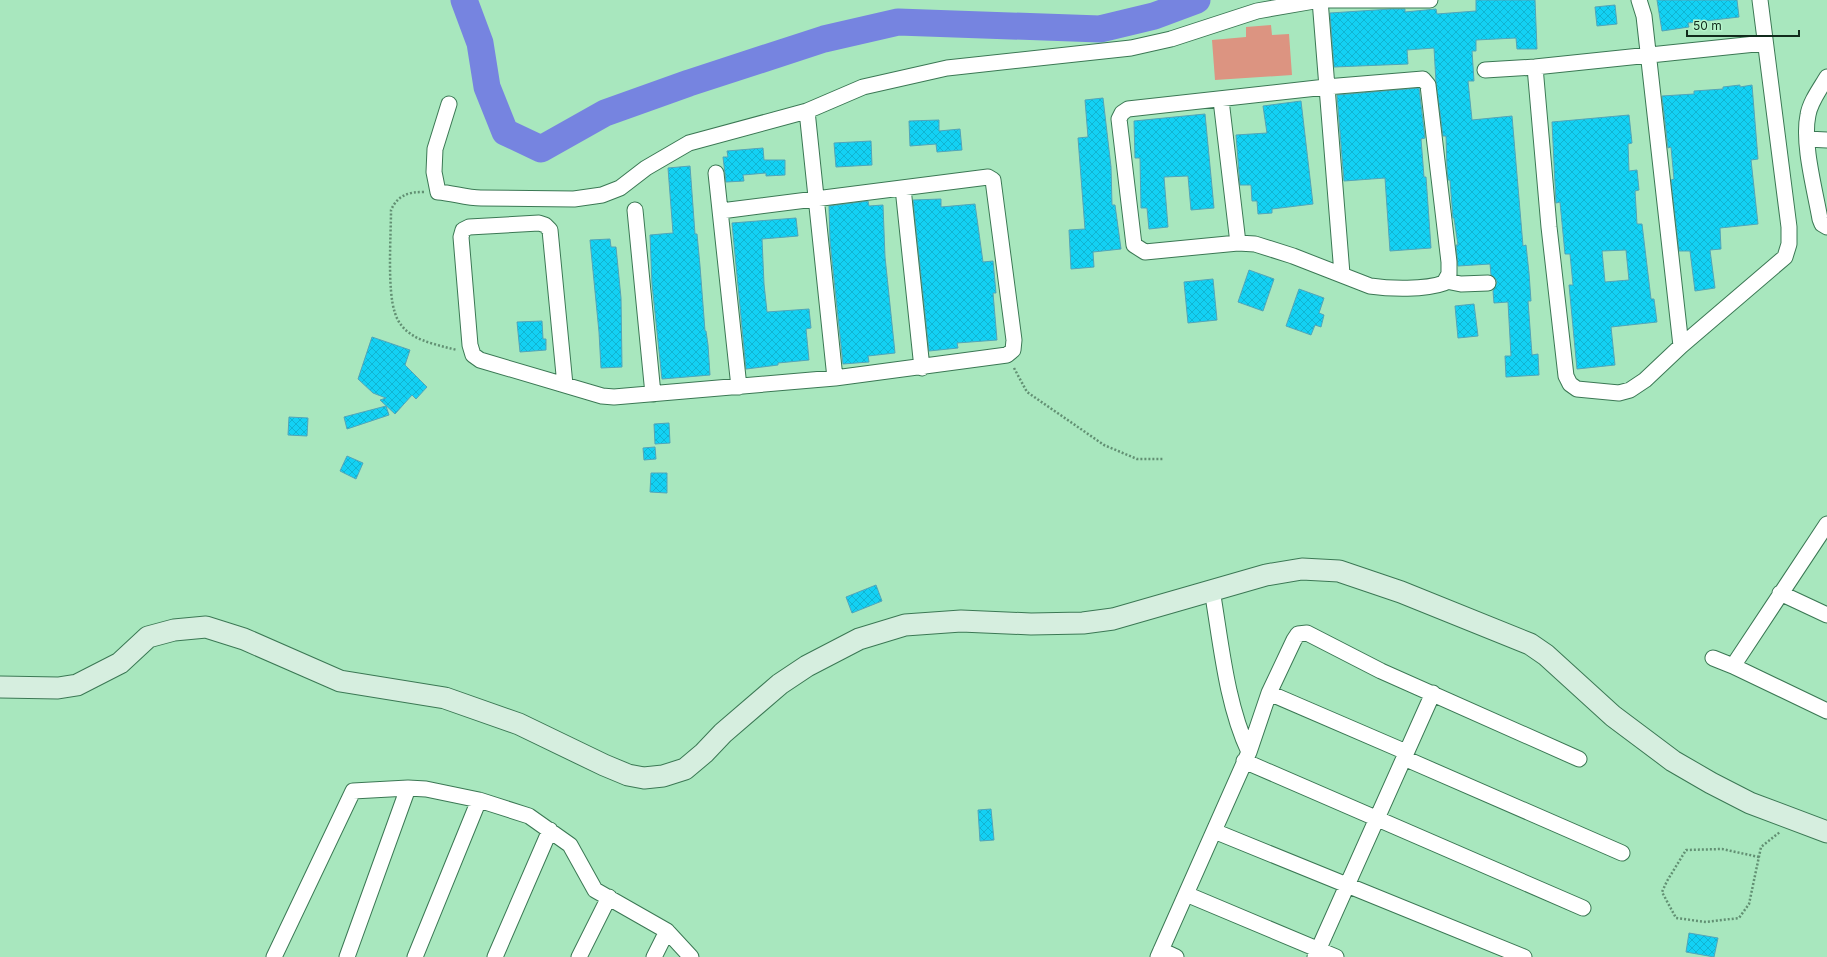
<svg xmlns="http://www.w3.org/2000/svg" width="1827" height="957" viewBox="0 0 1827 957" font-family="Inter,sans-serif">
  <defs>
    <pattern id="building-cross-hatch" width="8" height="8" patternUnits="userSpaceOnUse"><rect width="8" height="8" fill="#13d1f4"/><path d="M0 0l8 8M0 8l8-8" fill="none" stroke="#11b4d1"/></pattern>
  </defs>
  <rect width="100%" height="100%" fill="#a8e7be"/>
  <path fill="#dc9481" d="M 1271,25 L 1272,35 L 1289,34 L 1292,75 L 1215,80 L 1212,40 L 1246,37 L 1246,27 Z"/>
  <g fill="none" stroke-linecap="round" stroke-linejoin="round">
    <path stroke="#7684e0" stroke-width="27" d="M 464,0 L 480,43 L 487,87 L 505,132 L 541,149 L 605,113 L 689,83 L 824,39 L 898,22 L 1100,29 L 1154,16 L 1197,0"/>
  </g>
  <path fill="url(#building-cross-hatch)" stroke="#52a5b9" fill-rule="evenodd" d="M 1476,0 L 1535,0 L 1537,49 L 1517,49 L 1516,38 L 1476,40 L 1476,51 L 1472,51 L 1474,81 L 1468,81 L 1472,120 L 1512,116 L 1523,246 L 1526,245 L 1529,273 L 1531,301 L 1528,301 L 1532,355 L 1538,354 L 1539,375 L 1506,377 L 1505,356 L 1511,356 L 1508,302 L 1494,303 L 1493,291 L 1497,282 L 1495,278 L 1491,275 L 1490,264 L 1458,266 L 1456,245 L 1458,245 L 1454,218 L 1453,218 L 1450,180 L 1448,180 L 1447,168 L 1446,136 L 1443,136 L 1436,82 L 1434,48 L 1407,50 L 1408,64 L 1334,67 L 1330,13 L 1391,9 L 1405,9 L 1405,12 L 1436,9 L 1437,14 L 1476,11 Z
    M 1657,0 L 1737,0 L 1739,17 L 1688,23 L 1689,27 L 1662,31 Z
    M 1615,5 L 1617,24 L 1597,26 L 1595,7 Z
    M 1740,85 L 1740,87 L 1752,85 L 1758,159 L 1751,160 L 1758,224 L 1720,228 L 1721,249 L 1710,250 L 1715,288 L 1695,291 L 1690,251 L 1679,251 L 1671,180 L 1674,179 L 1671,147 L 1668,148 L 1662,96 L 1694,94 L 1694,91 L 1723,89 L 1723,87 Z
    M 1419,88 L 1425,138 L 1421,139 L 1424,177 L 1426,177 L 1431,248 L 1390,251 L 1385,178 L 1344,181 L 1337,95 Z
    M 1103,98 L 1111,167 L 1112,205 L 1115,205 L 1121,249 L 1093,252 L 1094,267 L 1071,269 L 1069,230 L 1085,229 L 1078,138 L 1088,137 L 1085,100 Z
    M 1301,101 L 1313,204 L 1272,209 L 1272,213 L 1258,214 L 1257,201 L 1252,201 L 1251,185 L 1240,185 L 1236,135 L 1267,133 L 1263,106 Z
    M 1205,114 L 1214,208 L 1191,210 L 1188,176 L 1164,177 L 1168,227 L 1149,229 L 1147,208 L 1141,208 L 1140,158 L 1135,158 L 1134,121 Z
    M 1629,115 L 1632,143 L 1628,144 L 1629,171 L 1637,170 L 1639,190 L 1635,191 L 1637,224 L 1642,224 L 1651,299 L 1654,299 L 1657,322 L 1611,327 L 1615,365 L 1577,369 L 1569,285 L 1573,285 L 1570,254 L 1565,254 L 1560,202 L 1556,203 L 1552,122 ZM 1626,250 L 1629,280 L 1605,282 L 1602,251 Z
    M 939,120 L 939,131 L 960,129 L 962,150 L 937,152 L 936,144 L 910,146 L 909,121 Z
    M 871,141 L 872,165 L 836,167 L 834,143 Z
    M 763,148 L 764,160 L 785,160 L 785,175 L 766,176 L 766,173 L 743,175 L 744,181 L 726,182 L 723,157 L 728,157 L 727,151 Z
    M 690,166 L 695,234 L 697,234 L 700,266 L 705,331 L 706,331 L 708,345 L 710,375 L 662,379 L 652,284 L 650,235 L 673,233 L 668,168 Z
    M 941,199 L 941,207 L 975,204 L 983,262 L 993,261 L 996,293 L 993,293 L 997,340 L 957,343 L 958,348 L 929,351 L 913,200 Z
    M 868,201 L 869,206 L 883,205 L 885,257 L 895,353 L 868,356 L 869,362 L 843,364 L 830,241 L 829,206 Z
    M 796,218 L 798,236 L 762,239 L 764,284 L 767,312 L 809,309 L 811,328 L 806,329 L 809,360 L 778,363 L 778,365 L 746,369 L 732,223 Z
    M 610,239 L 611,247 L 616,247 L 621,298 L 622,367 L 601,368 L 599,332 L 590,240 Z
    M 1249,270 L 1274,279 L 1263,311 L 1238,302 Z
    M 1213,279 L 1217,320 L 1188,323 L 1184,282 Z
    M 1299,289 L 1324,298 L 1319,313 L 1324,315 L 1321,327 L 1315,325 L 1311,335 L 1286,326 Z
    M 1474,304 L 1478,336 L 1458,338 L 1455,306 Z
    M 542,321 L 543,339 L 546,339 L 546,350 L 520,352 L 517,322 Z
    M 372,337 L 410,350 L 405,365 L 427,387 L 416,399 L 412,395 L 395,414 L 380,400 L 386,398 L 373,393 L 358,379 Z
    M 386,406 L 389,415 L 347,429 L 344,417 Z
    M 289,417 L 308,418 L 307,436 L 288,435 Z
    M 669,423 L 670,443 L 655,444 L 654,424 Z
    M 655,447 L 656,459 L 644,460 L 643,448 Z
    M 347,456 L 363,463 L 356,479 L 340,471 Z
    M 651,473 L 667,473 L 667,493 L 650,492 Z
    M 876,585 L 882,601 L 852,613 L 846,597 Z
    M 991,809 L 994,840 L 980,841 L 978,810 Z
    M 1689,933 L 1718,938 L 1714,957 L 1686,952 Z"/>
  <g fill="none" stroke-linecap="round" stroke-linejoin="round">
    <defs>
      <path id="street" d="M 1639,0 L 1644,16 L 1681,346
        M 1535,67 L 1549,227 L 1566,376 L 1570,384 L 1577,389 L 1619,393 L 1630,390 L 1645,380 L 1681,346 L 1785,257 L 1789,244 L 1789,227 L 1760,0
        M 1485,70 L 1535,67 L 1765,43
        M 1827,77 C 1820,89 1810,102 1808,115 C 1802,143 1815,190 1820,219 L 1822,224 L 1827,227
        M 1423,79 L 1428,85 L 1449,262 L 1449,274 L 1444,283 C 1425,290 1390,289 1370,286 L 1293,256 L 1255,244 L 1238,243 L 1145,252 L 1134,245 L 1119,119 L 1122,113 L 1128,109 L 1326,87 Z
        M 1221,100 L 1238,243
        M 449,104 L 435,149 L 434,172 L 438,192 C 453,193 466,198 481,198 L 574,199 L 602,195 L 620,188 L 646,168 L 689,143 L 807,111
        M 1807,139 L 1827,140
        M 716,173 L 739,387
        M 903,188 L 922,368
        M 635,210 L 653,394
        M 1342,274 L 1320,0 L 1430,0
        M 1446,281 L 1461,284 L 1488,283
        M 835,378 L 807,111 L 863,87 L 947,68 L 1131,48 L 1171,39 L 1257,11 L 1320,0
        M 565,385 L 550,230 L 545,225 L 539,223 L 469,227 L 463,230 L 461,237 L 470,345 L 473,355 L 480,360 L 602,396 L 614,397 L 835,378 L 1007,355 L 1013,350 L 1014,340 L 993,180 L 988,177 L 721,211
        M 1212,590 C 1221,642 1226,703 1249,752
        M 1780,593 L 1827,615
        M 1713,658 L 1733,666 L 1827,524
        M 1733,666 L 1827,711
        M 1269,693 L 1406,752
        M 1404,758 L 1622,853
        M 1244,761 L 1583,908
        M 1214,831 L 1524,957
        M 1186,894 L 1336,957
        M 1161,950 L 1176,957
        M 274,957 L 353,791 L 408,788
        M 347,957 L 408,788 L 426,789 L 479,800 L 529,816 L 570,845 L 595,890 L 667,931 L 691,957
        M 415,957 L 479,800
        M 495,957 L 550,830
        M 579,957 L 609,897
        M 654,957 L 667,931
        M 1158,957 L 1249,752 L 1269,693 L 1294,640 L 1298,634 L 1307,633 L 1381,671 L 1579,759
        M 1315,957 L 1433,693"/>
      <path id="secondary" d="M 0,687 L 58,688 L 77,685 L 120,663 L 148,637 L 174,630 L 206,627 L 244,639 L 340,681 L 445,698 L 519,724 L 604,765 L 628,775 L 644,778 L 663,776 L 685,769 L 704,753 L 723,733 L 780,684 L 807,666 L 859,639 L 905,625 L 961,621 L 1031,624 L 1083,623 L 1113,619 L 1266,575 L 1302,569 L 1339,571 L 1401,592 L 1530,644 L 1546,655 L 1613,716 L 1673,761 L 1711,783 L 1750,803 L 1827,832"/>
    </defs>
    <use href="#street" stroke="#3b7854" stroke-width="17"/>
    <use href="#secondary" stroke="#3b7854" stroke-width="23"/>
    <path stroke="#629073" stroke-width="2.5" stroke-dasharray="2 2" stroke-linecap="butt" d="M 424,192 C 408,192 398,195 391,210 C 391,236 387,290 395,313 C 398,323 405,331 414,336 C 423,342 445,347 457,350
      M 1014,368 L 1027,392 L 1104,445 L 1137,459 L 1163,459
      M 1759,857 L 1722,849 L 1686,850 L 1667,881 L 1662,892 L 1676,918 L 1706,922 L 1739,918 L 1749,904 L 1761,847 L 1780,832"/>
    <use href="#street" stroke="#fff" stroke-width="15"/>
    <use href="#secondary" stroke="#d6eedf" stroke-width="21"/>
  </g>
  <path d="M1687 30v6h112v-6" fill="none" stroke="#112b1c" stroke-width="2"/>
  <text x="1693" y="30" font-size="12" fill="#112b1c" stroke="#b5f4cb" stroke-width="3" paint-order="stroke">50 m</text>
</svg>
